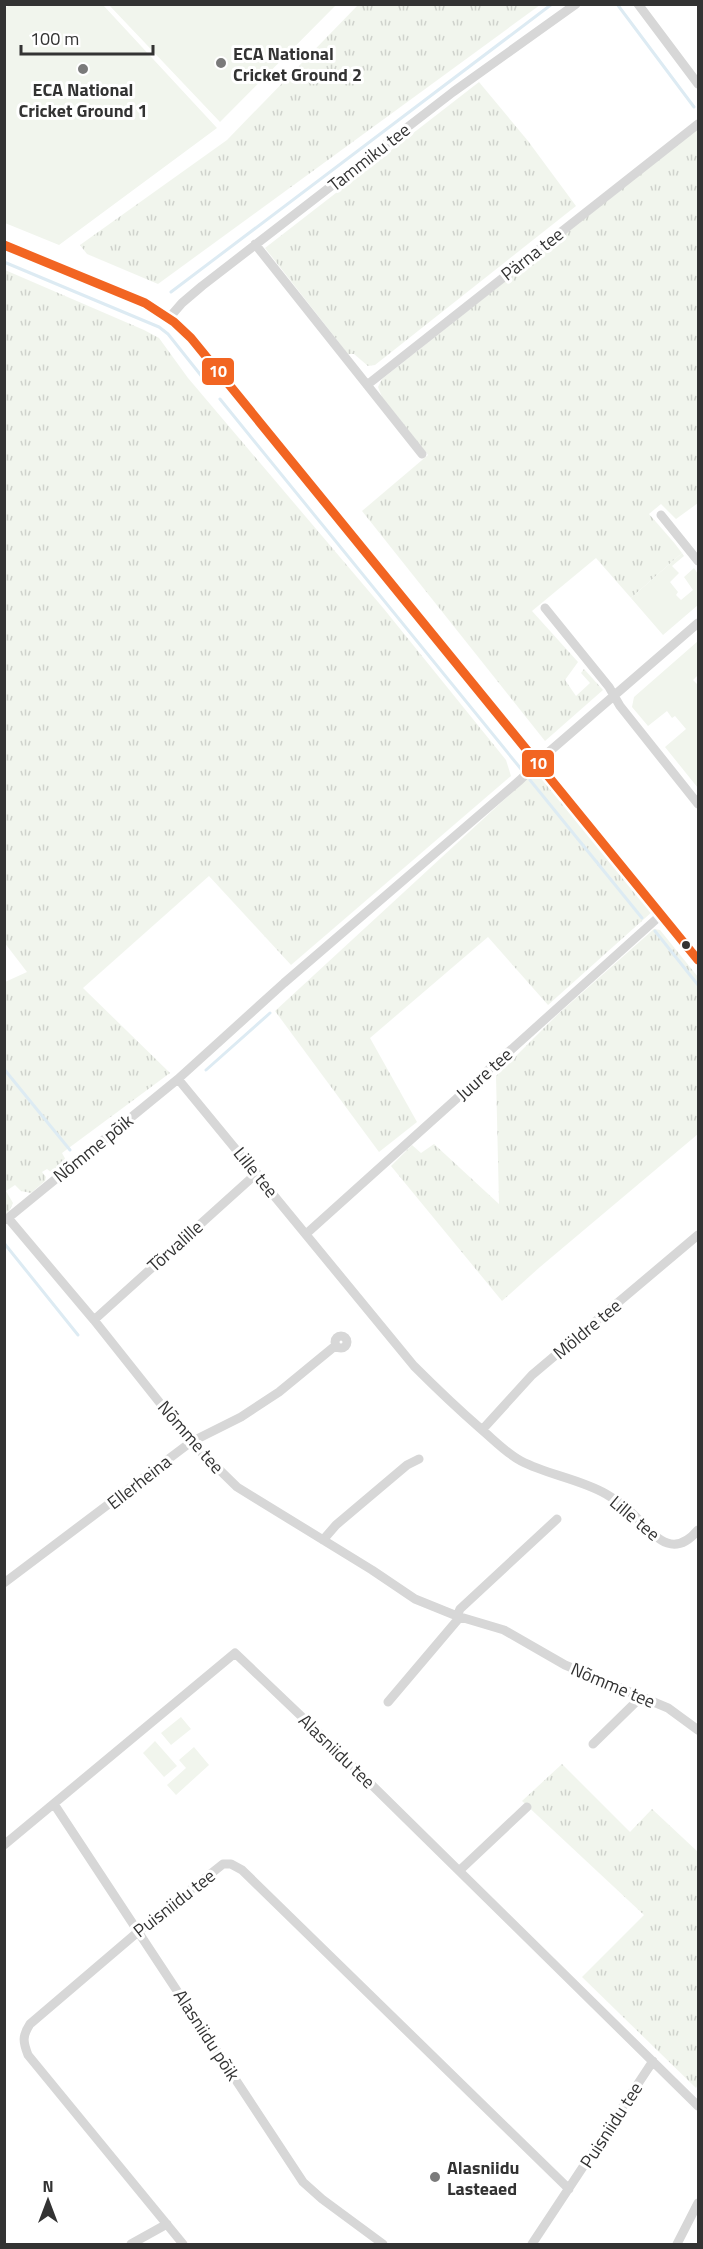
<svg xmlns="http://www.w3.org/2000/svg" width="703" height="2249" viewBox="0 0 703 2249" font-family="'Titillium Web',sans-serif">
  <defs>
    <pattern id="grass-tufts" width="24" height="20" patternUnits="userSpaceOnUse" patternTransform="scale(1.5)"><rect width="24" height="20" fill="#f1f5ed"/><path d="M3 7l-1-3M5 7V3M7 7l1-3M15 17l-1-3M17 17v-4M19 17l1-3" fill="none" stroke="#cfd2cc"/></pattern>
  </defs>
  <rect width="100%" height="100%" fill="#fff"/>
  <path fill="url(#grass-tufts)" d="M 358,5 L 540,5 L 158,284 L 87,254 L 80,245 L 227,140 Z
    M 479,82 L 528,141 L 576,206 L 375,365 L 368,366 L 354,354 L 348,354 L 265,248 Z
    M 698,128 L 698,503 L 676,519 L 661,504 L 649,514 C 660,527 672,539 682,553 L 631,598 L 596,558 L 532,611 L 578,662 L 565,680 L 576,696 L 590,683 L 581,673 L 584,669 L 603,690 L 545,741 L 362,511 L 428,455 L 382,397 L 378,387 L 382,379 Z
    M 5,270 L 144,330 L 159,338 L 188,378 L 384,609 L 506,760 L 511,776 L 291,965 L 209,876 L 83,988 L 170,1073 L 62,1153 L 67,1162 L 56,1173 L 52,1173 L 47,1169 L 42,1172 L 46,1177 L 45,1181 L 31,1193 L 21,1191 L 15,1185 L 6,1191 L 13,1203 L 9,1211 L 5,1214 L 5,982 L 27,972 L 4,942 Z
    M 531,775 L 543,779 L 653,911 L 548,1005 L 488,937 L 370,1038 L 417,1122 L 379,1152 L 275,1011 Z
    M 654,929 L 660,930 L 698,977 L 698,1134 L 540,1267 L 502,1301 L 391,1166 L 412,1145 L 421,1153 L 434,1144 L 499,1204 L 496,1076 L 557,1015 Z
    M 562,1764 L 630,1832 L 652,1809 L 698,1852 L 698,2084 L 696,2088 L 582,1977 L 644,1915 L 522,1801 Z"/>
  <path fill="#f1f5ed" d="M 11,4 L 103,5 L 217,128 L 59,245 L 5,223 L 4,9 Z
    M 109,5 L 336,5 L 220,122 Z
    M 682,553 L 684,556 L 672,566 L 679,573 L 670,582 L 678,592 L 676,595 L 681,600 L 693,590 L 684,577 L 694,568 L 698,574 L 698,605 L 663,635 L 631,598 Z
    M 698,641 L 698,675 L 693,680 L 698,685 L 698,788 L 665,747 L 686,729 L 675,716 L 672,718 L 667,711 L 648,726 L 632,707 L 634,697 Z
    M 181,1717 L 191,1729 L 171,1745 L 161,1733 Z
    M 155,1741 L 177,1766 L 164,1777 L 143,1753 Z
    M 194,1747 L 209,1765 L 176,1795 L 167,1785 L 186,1768 L 179,1760 Z"/>
  <g fill="none" stroke-linecap="round" stroke-linejoin="round">
    <path stroke="#ddebf3" stroke-width="3" d="M 617,4 L 694,107
      M 4,262 L 159,327 L 168,334 L 203,378
      M 171,292 L 552,4
      M 220,399 L 521,769
      M 530,780 L 642,918
      M 655,931 L 698,985
      M 4,1069 L 70,1150
      M 206,1070 L 270,1013
      M 4,1243 L 78,1335"/>
    <path stroke="#d7d7d7" stroke-width="9" d="M 638,4 L 698,84
      M 255,244 L 422,454
      M 4,245 L 145,303 L 174,322 L 191,338 L 698,960
      M 169,318 L 182,303 L 202,286 L 453,92 L 576,4
      M 367,385 L 698,124
      M 661,515 L 698,561
      M 545,608 L 609,687 L 620,706 L 698,804
      M 178,1079 L 414,1366 C 436,1388 458,1409 481,1429 C 494,1440 506,1453 521,1461 C 548,1475 580,1479 606,1494 C 616,1500 625,1506 632,1513 C 653,1533 671,1562 698,1530
      M 8,1218 L 178,1079 L 284,983 L 520,780 L 550,751 L 698,623
      M 4,1220 L 8,1218 L 94,1320 L 191,1442 L 237,1487 L 372,1570 L 415,1599 L 457,1616 L 504,1630 L 565,1665 L 668,1708 L 698,1730
      M 306,1234 L 662,914
      M 94,1320 L 257,1173
      M335 1342a6 6 0 1 1 12 0a6 6 0 1 1-12 0Z
      M 482,1430 L 532,1375 L 698,1235
      M 323,1540 L 336,1525 L 407,1465 L 419,1459
      M 4,1583 L 191,1442 L 241,1417 L 279,1392 L 335,1346
      M 457,1616 L 460,1609 L 557,1519
      M 388,1702 L 460,1617
      M 593,1744 L 641,1697
      M 54,1804 L 303,2182 L 322,2199 L 383,2244
      M 4,1845 L 235,1653 L 322,1736 L 698,2106
      M 459,1871 L 527,1807
      M 131,2244 L 167,2224
      M 183,2244 L 28,2055 C 23,2042 22,2036 30,2024 L 139,1931 L 223,1864 L 231,1864 L 242,1870 L 569,2189
      M 532,2244 L 653,2061
      M 677,2244 L 698,2203"/>
    <defs>
      <path id="bus-1" d="M 4,245 L 145,303 L 174,322 L 191,338 L 698,960"/>
    </defs>
    <use href="#bus-1" stroke="#fff" stroke-width="14"/>
    <use href="#bus-1" stroke="#f26522" stroke-width="9"/>
  </g>
  <g fill="#7a7a7a" stroke="#fff" stroke-width="2">
    <circle cx="221" cy="63" r="6"/>
    <circle cx="83" cy="69" r="6"/>
    <circle cx="435" cy="2177" r="6"/>
  </g>
  <circle fill="#333" stroke="#fff" stroke-width="2" cx="686" cy="945" r="5"/>
  <g text-anchor="middle" dominant-baseline="central" stroke-width="6" stroke-linejoin="round" paint-order="stroke">
    <g font-size="18" font-weight="bold" fill="#333" stroke="#fff" text-anchor="start">
      <text x="233" y="53">ECA National<tspan x="233" dy="21">Cricket Ground 2</tspan></text>
      <text x="83" y="89" text-anchor="middle">ECA National<tspan x="83" dy="21">Cricket Ground 1</tspan></text>
      <text x="447" y="2167">Alasniidu<tspan x="447" dy="21">Lasteaed</tspan></text>
    </g>
    <g font-size="18" fill="#333" stroke="#fff">
      <text transform="translate(369 157) rotate(-38)">Tammiku tee</text>
      <text transform="translate(532 254) rotate(-38)">Pärna tee</text>
      <text transform="translate(484 1074) rotate(-42)">Juure tee</text>
      <text transform="translate(93 1148) rotate(-39)">Nõmme põik</text>
      <text transform="translate(256 1172) rotate(51)">Lille tee</text>
      <text transform="translate(175 1246) rotate(-42)">Tõrvalille</text>
      <text transform="translate(587 1329) rotate(-40)">Möldre tee</text>
      <text transform="translate(191 1437) rotate(49)">Nõmme tee</text>
      <text transform="translate(139 1482) rotate(-38)">Ellerheina</text>
      <text transform="translate(635 1518) rotate(40)">Lille tee</text>
      <text transform="translate(613 1685) rotate(23)">Nõmme tee</text>
      <text transform="translate(337 1751) rotate(44)">Alasniidu tee</text>
      <text transform="translate(174 1903) rotate(-38)">Puisniidu tee</text>
      <text transform="translate(207 2035) rotate(57)">Alasniidu põik</text>
      <text transform="translate(611 2125) rotate(-57)">Puisniidu tee</text>
    </g>
  </g>
  <g stroke="#fff" stroke-width="2">
    <rect x="201" y="357" width="34" height="29" rx="6" fill="#f26522"/>
    <rect x="521" y="749" width="34" height="29" rx="6" fill="#f26522"/>
  </g>
  <g font-size="16" text-anchor="middle" font-weight="bold" fill="#fff">
    <text x="218" y="377">10</text>
    <text x="538" y="769">10</text>
  </g>
  <rect width="703" height="2249" fill="none" stroke="#333333" stroke-width="12"/>
  <g transform="translate(48 2201)" stroke="#ffffff" stroke-width="4.5" paint-order="stroke">
  <path d="M0-4.5L10 22L0 15L-10 22Z" fill="#333333"/>
  <text y="-9" font-size="16" font-weight="bold" text-anchor="middle" fill="#333333">N</text>
  </g>
  <path d="M21 45v9h132v-9" fill="none" stroke="#333333" stroke-width="3"/>
  <text x="30" y="45" font-size="18" fill="#333333" stroke="#ffffff" stroke-width="4.5" paint-order="stroke">100 m</text>
</svg>
